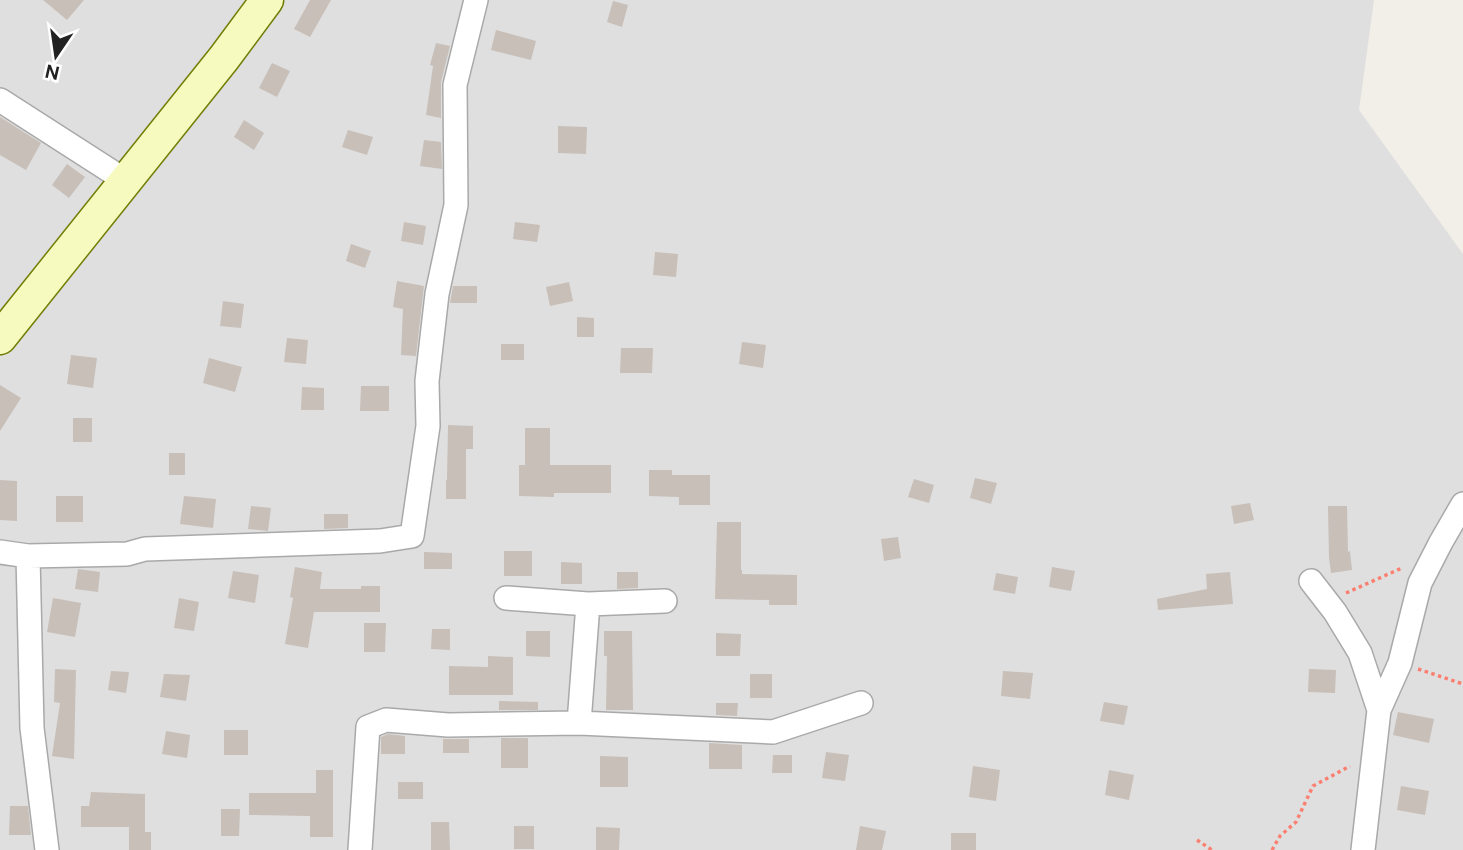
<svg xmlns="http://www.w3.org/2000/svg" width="1463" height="850" viewBox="0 0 1463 850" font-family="'DM Sans',sans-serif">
  <rect width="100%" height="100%" fill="#f2efe9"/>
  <path fill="#e0dfdf" d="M 0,0 L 1374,0 L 1359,110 L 1463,254 L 1463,850 L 0,850 Z"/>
  <path fill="#c7bfb8" d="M 43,0 L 84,0 L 67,20 Z
    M 310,0 L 331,0 L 310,37 L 294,29 Z
    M 613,1 L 628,5 L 622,27 L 607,22 Z
    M 496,30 L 536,41 L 531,60 L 491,50 Z
    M 436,43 L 450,46 L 441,82 L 441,118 L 426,115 L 433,66 L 430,65 Z
    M 272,63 L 290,71 L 277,97 L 259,88 Z
    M 0,117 L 41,143 L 26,170 L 0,155 Z
    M 244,120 L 264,133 L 254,150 L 234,137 Z
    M 558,126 L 587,127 L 586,154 L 558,153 Z
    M 348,130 L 373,137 L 367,155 L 342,147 Z
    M 424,140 L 441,142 L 442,169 L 420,166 Z
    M 67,164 L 85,177 L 69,198 L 52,185 Z
    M 404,222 L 426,226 L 423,245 L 401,241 Z
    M 515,222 L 540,225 L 537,242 L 513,239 Z
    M 351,244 L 371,251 L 365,268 L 346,261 Z
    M 655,252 L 678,254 L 676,277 L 653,275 Z
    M 397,281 L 424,286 L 416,356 L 401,355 L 403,309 L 393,307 Z
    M 569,282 L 573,301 L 550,306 L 546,287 Z
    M 453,286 L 477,286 L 477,303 L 450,303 Z
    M 223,301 L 244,304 L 241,328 L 220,326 Z
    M 577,317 L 594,318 L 594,337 L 577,337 Z
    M 287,338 L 308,340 L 306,364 L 284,362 Z
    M 742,342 L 766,345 L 763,368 L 739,364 Z
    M 501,344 L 524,344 L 524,360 L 501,360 Z
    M 621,348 L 653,348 L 652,373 L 620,373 Z
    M 71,355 L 97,358 L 93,388 L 67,384 Z
    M 209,358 L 242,367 L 235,392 L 203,383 Z
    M 0,385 L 21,398 L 0,431 Z
    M 361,386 L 389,386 L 389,411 L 360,411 Z
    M 302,387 L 324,388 L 324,410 L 301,410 Z
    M 73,418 L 92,418 L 92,442 L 73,442 Z
    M 448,425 L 473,426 L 473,449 L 466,449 L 466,499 L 446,499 L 446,480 L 447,480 Z
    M 525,428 L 550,428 L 550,465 L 611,465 L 611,493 L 554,493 L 554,497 L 519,496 L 519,465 L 525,465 Z
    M 169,453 L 185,453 L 185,475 L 169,475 Z
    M 649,470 L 672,470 L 672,475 L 710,475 L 710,505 L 679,505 L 679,497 L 649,496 Z
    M 975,478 L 997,483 L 991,504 L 970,498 Z
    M 914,479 L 934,485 L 929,503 L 908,497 Z
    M 0,480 L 17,481 L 17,521 L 0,520 Z
    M 56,496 L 83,496 L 83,522 L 56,522 Z
    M 184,496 L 216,499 L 213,528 L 180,524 Z
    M 1250,503 L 1254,520 L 1234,524 L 1231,506 Z
    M 251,506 L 271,508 L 268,531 L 248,529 Z
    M 1328,506 L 1347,506 L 1348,552 L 1350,551 L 1352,570 L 1331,573 L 1329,558 Z
    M 324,514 L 348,514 L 348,528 L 324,529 Z
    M 717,522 L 741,522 L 741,570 L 742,570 L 742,574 L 797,575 L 797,605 L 769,605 L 769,600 L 715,599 Z
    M 898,537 L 901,558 L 884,561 L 881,539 Z
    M 504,551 L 532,551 L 532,576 L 504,576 Z
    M 424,552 L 452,553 L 452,569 L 424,569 Z
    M 561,562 L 582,563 L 582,584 L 561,584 Z
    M 295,567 L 322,572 L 320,589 L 361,589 L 361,586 L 380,586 L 380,612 L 314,612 L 308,648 L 285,644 L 293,598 L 290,597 Z
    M 1052,567 L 1075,571 L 1071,591 L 1049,587 Z
    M 78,569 L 100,572 L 98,592 L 75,589 Z
    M 233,571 L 259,575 L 255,603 L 228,598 Z
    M 617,572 L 638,572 L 638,588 L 617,589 Z
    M 1230,572 L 1233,604 L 1158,610 L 1157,599 L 1207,589 L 1206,574 Z
    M 996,573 L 1018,577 L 1015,594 L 993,590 Z
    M 53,598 L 81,603 L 75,637 L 47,632 Z
    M 179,598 L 199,602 L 194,631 L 174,628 Z
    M 364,623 L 386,623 L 385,652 L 364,652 Z
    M 432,629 L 450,629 L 450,650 L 431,649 Z
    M 526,631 L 550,631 L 550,657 L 526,656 Z
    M 604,631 L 632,631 L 633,710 L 606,710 L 607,656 L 604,656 Z
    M 716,633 L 741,634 L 740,656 L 716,656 Z
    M 488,656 L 513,657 L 513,695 L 449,695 L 449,666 L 488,667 Z
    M 55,669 L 76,670 L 74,759 L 52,756 L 60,703 L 54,702 Z
    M 1309,669 L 1336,670 L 1335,693 L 1308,692 Z
    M 111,671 L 129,672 L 126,693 L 108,690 Z
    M 1003,671 L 1033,673 L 1030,699 L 1001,696 Z
    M 164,674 L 190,675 L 186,701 L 160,697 Z
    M 750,674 L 772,674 L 772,698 L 750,698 Z
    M 499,701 L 538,702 L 538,710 L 499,710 Z
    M 1104,702 L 1128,706 L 1124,725 L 1100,721 Z
    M 716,703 L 738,703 L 737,716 L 716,715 Z
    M 1398,712 L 1434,719 L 1429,743 L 1393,735 Z
    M 224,730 L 248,730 L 248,755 L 224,755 Z
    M 166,731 L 190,735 L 187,758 L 162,754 Z
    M 388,734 L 405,736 L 405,754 L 381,754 L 381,737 Z
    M 501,738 L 528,738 L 528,768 L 501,768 Z
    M 443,739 L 469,739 L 469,753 L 443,753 Z
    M 709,743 L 742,745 L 742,769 L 709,769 Z
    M 826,752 L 849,755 L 845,781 L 822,778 Z
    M 773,755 L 792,755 L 792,773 L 772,773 Z
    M 600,756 L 628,757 L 628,787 L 600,787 Z
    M 973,766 L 1000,770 L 996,801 L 969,797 Z
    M 316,770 L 333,770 L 333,837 L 310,837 L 310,816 L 249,815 L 249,793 L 316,793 Z
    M 1109,770 L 1134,775 L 1129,800 L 1105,795 Z
    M 398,782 L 423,782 L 423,799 L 398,799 Z
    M 1401,786 L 1429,791 L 1425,815 L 1397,810 Z
    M 91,792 L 145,794 L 145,832 L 151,832 L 151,850 L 129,850 L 129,827 L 81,827 L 81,806 L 89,806 Z
    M 10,806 L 28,806 L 31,835 L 9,835 Z
    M 221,809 L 240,809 L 239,836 L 221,836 Z
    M 431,822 L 449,822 L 450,850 L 431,850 Z
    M 514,826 L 534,826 L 534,849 L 514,849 Z
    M 860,826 L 886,831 L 882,850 L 856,850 Z
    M 596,827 L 620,828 L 619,850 L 596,850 Z
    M 951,833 L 976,833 L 976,850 L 951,850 Z"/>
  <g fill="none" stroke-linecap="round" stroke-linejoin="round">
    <defs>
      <path id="minor" d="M 0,100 L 126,181
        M 0,552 L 28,556 L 127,554 L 145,549 L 380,541 L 412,536 L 428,426 L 427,381 L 437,294 L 456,205 L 455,85 L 476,0
        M 28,556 L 32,728 L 47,850
        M 1311,581 L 1335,612 L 1360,653 L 1379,710
        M 506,598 L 588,604 L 665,601
        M 579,723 L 588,604
        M 360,850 L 368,727 L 386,720 L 448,725 L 579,723 L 773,732 L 861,703
        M 1363,850 L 1379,710 L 1400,663 L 1420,583 L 1441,542 L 1463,504"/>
      <path id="secondary" d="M 0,338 L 224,58 L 267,0"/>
    </defs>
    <use href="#minor" stroke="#a9a9a9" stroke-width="26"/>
    <use href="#secondary" stroke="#707d05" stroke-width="35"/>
    <path stroke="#fa8072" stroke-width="3.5" stroke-dasharray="3.5 3.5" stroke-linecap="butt" d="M 1346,593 L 1402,568
      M 1418,669 L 1463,684
      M 1197,840 L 1212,850
      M 1272,850 L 1280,836 L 1296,822 L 1313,786 L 1350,766"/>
    <use href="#minor" stroke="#fff" stroke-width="23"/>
    <use href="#secondary" stroke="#f7fabf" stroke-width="32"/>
  </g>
  <g transform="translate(56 56) rotate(193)" stroke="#ffffff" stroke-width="5" paint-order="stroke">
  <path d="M0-5L12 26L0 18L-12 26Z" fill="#222222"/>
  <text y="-10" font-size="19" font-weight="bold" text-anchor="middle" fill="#222222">N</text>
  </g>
</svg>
